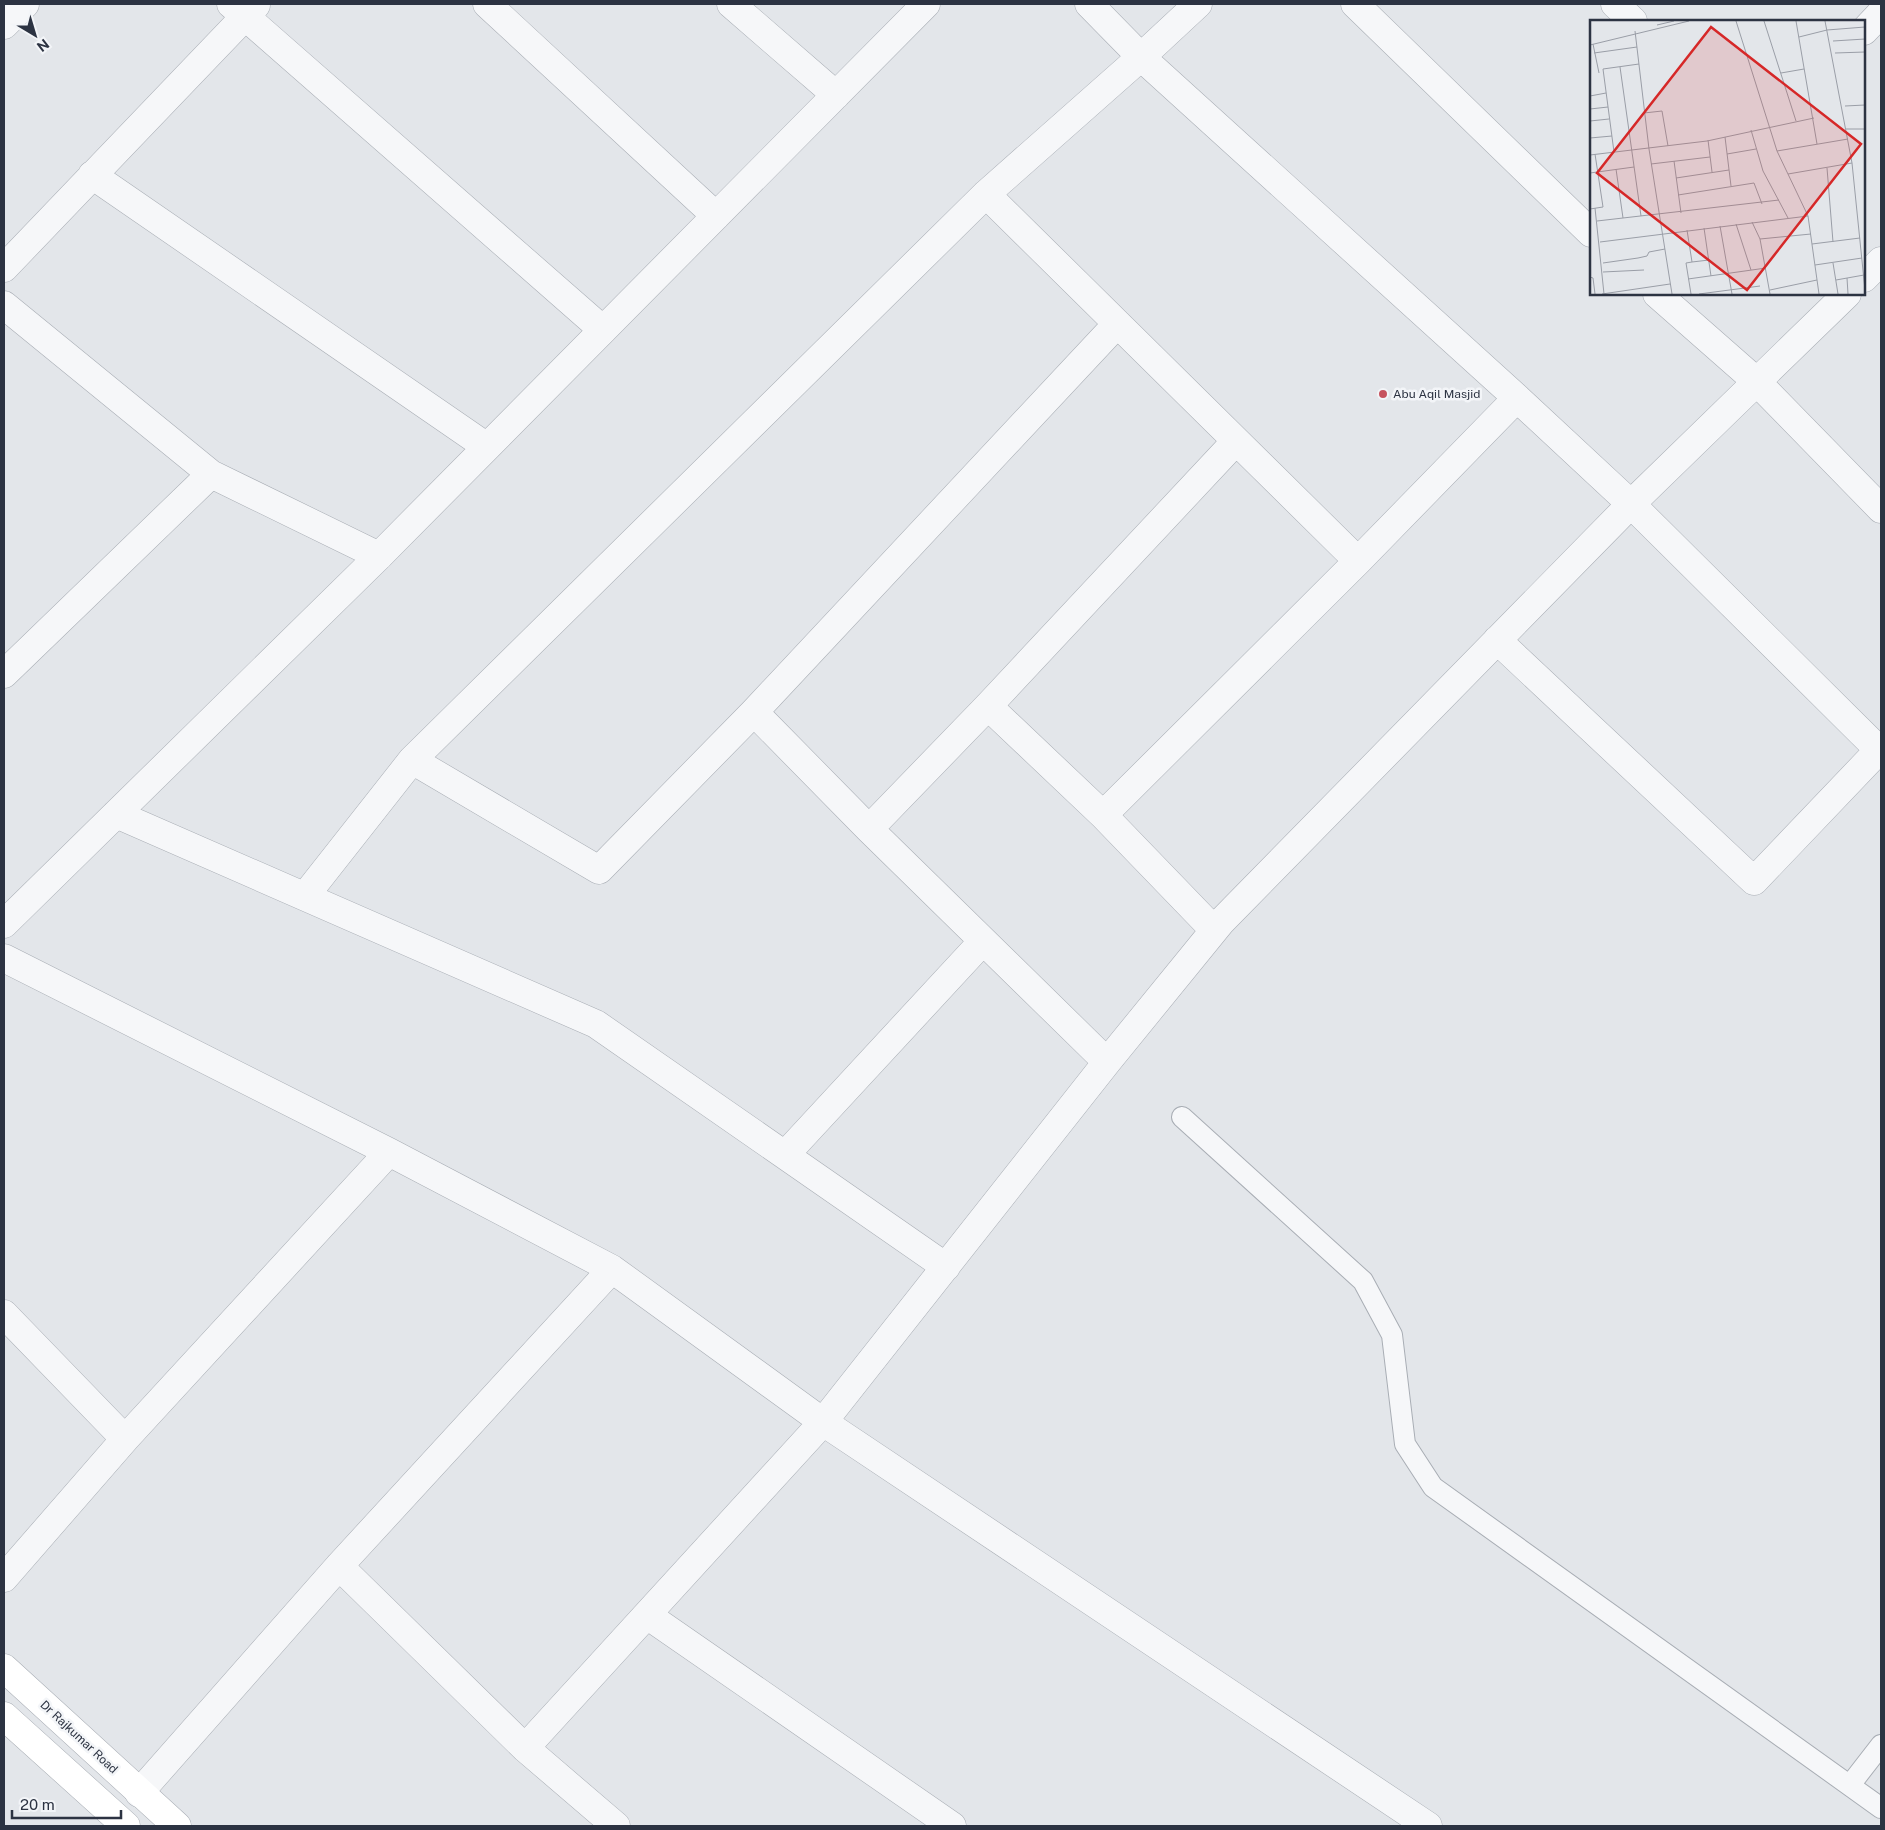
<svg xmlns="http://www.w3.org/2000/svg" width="1885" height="1830" viewBox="0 0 1885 1830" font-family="'Public Sans',sans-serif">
  <rect width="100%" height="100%" fill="#e3e6ea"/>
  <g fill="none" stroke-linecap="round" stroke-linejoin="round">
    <defs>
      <path id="service" d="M 1182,1117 L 1363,1281 L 1392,1335 L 1405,1444 L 1433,1487 L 1881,1808
        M 1850,1785 L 1881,1745"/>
      <path id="minor" d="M 231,4 L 603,330
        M 487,4 L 716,216
        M 731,4 L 836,95
        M 1089,4 L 1141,57 L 1517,398 L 1631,504 L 1881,752
        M 1355,4 L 1591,233
        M 1615,4 L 1633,21
        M 4,25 L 25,4
        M 1864,31 L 1881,13
        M 92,175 L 487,447
        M 986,194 L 1358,561
        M 4,268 L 256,5
        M 1864,278 L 1881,261
        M 1657,294 L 1756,381 L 1881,509
        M 4,305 L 211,474 L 379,556
        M 1497,640 L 1754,881 L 1879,750
        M 4,674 L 211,474
        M 988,706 L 1103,815 L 1214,930
        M 754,712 L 869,829 L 1107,1062
        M 412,760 L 599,870 L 754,712 L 1117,324
        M 116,814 L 596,1024 L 946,1267
        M 1103,815 L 1358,561 L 1517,398
        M 869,829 L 988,706 L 1236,441
        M 305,896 L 412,760 L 986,194 L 1141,57 L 1198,4
        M 4,924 L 379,556 L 926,4
        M 4,958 L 389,1152 L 612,1269 L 823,1422 L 1428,1826
        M 785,1155 L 983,941
        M 4,1314 L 125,1439
        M 339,1566 L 525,1748 L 616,1826
        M 4,1578 L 125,1439 L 389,1152
        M 647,1615 L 952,1826
        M 525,1748 L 823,1422 L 1107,1062 L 1221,922 L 1631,504 L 1847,294
        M 139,1793 L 339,1566 L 612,1269"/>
      <path id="secondary" d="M 4,1668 L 177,1826
        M 4,1716 L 126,1826"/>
    </defs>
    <use href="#service" stroke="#a8adb4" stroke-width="22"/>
    <use href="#minor" stroke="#a8adb4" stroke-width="29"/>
    <use href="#secondary" stroke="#a8adb4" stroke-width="29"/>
    <use href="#service" stroke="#f6f7f9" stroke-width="20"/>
    <use href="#minor" stroke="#f6f7f9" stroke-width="28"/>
    <use href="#secondary" stroke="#fff" stroke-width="28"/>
  </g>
  <circle fill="#c6525d" stroke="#f3f5f8" stroke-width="2" cx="1383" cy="394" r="5"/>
  <g text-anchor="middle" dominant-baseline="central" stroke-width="5" stroke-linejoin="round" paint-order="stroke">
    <g font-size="12" fill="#2c3342" stroke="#f3f5f8" text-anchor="start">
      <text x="1393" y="394">Abu Aqil Masjid</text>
    </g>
    <g font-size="12" fill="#2c3342" stroke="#f3f5f8">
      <text transform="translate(79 1737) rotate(43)">Dr Rajkumar Road</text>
    </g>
  </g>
  <g transform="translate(1590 20)">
    <rect width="275" height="275" fill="#e3e6ea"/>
    <path fill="none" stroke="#9a9ea7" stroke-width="1" d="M 146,1 L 187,131 L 218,196 L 229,274M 174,1 L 206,101M 206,1 L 227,124M 235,1 L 262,143 L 275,270M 67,5 L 84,1M 45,11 L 59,129 L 82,274M 209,17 L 237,10 L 275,7M 243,21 L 275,19M 3,24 L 9,53M 0,25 L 99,1M 4,33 L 47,27M 245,33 L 275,32M 30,47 L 51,196M 191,53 L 214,49M 0,76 L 16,73M 255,86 L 275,85M 0,89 L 18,87M 54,93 L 72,91 L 78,126M 0,101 L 19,99M 256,109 L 275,109M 161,110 L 173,151 L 198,198M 135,117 L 141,166M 0,118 L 22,116M 118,120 L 122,152M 187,131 L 258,119M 24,132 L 13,49 L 49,44M 137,134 L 166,129M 0,135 L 117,121 L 224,98M 84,141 L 91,193M 61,144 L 120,137M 237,148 L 243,222M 26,149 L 33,198M 0,153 L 44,147M 198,154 L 262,143M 86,158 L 139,150M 88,175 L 164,163 L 172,184M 5,188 L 14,274M 0,189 L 13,187 L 5,134M 7,201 L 189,180M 162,202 L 170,219 L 180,274M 146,204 L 161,250M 130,206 L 142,274M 114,208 L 121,256M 97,210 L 102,242 L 96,243 L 101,274M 170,219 L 221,214M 10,222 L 218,196M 222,224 L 270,218M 102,242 L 119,240M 13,243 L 48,238 L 57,236 L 59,232 L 75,229M 243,243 L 248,274M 225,245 L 272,238M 13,252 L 54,250M 0,257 L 3,258 L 5,274M 257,258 L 258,274M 98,259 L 176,248M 246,260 L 274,255M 180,270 L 227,260M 12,274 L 80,264M 109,274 L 170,266"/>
    <path fill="#d62828" fill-opacity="0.15" stroke="#d62828" stroke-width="2.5" d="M 121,7 L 271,124 L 157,270 L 7,153 Z"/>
    <rect width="275" height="275" fill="none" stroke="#2c3342" stroke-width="2.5"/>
  </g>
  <rect width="1885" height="1830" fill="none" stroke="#2c3342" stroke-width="10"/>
  <g transform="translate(35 35) rotate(142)" stroke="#f3f5f8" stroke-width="4" paint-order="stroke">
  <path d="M0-4L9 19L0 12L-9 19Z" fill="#2c3342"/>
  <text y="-8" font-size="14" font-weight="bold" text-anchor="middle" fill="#2c3342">N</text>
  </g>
  <path d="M12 1810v8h109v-8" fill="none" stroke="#2c3342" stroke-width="2.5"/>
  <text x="20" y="1810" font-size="15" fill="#2c3342" stroke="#f3f5f8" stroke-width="4" paint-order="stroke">20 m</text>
</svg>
